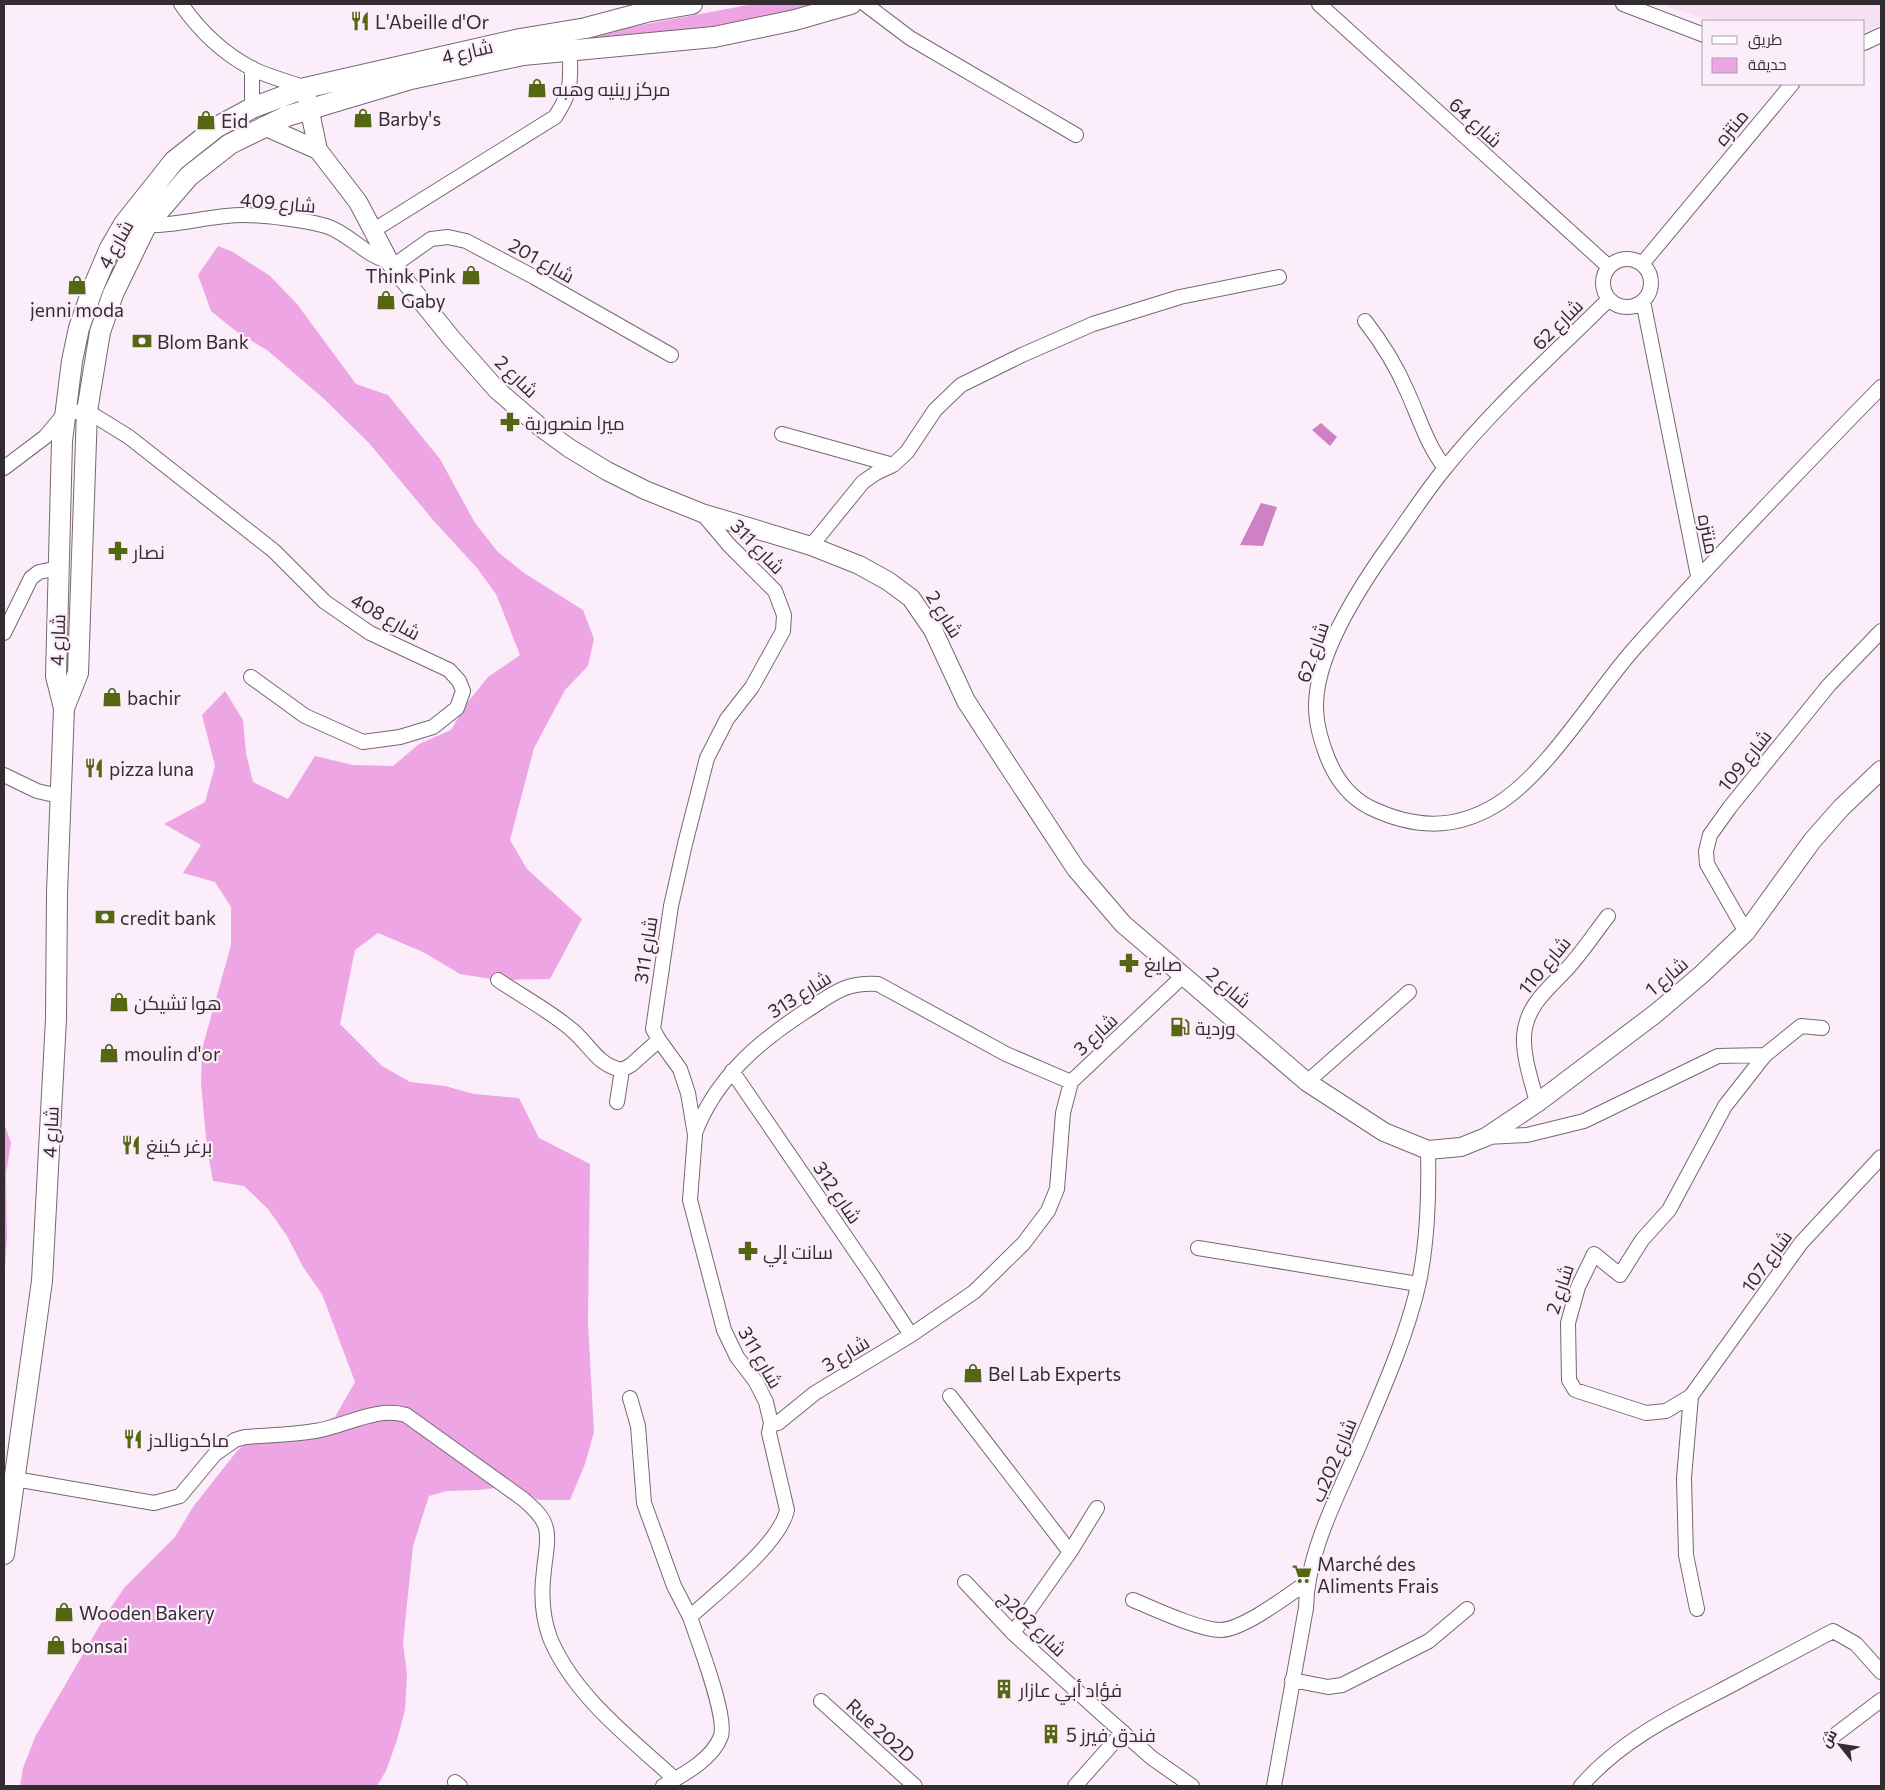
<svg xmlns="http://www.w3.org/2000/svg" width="1885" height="1790" viewBox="0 0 1885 1790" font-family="Commissioner,Cairo,sans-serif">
  <rect width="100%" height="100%" fill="#fcedfa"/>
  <path fill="#f6e0f2" d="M 1659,4 L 1881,4 L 1881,24 L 1864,32 L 1864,21 L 1714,21 Z"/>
  <path fill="#eea5e4" d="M 753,4 L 826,4 L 780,23 L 589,39 L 631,27 Z
    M 218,246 L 233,252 L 270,276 L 297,304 L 356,384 L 388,395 L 440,459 L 475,523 L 498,552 L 524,573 L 583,610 L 594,639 L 588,666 L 565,690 L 534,748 L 510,840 L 527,869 L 582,919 L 550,979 L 498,980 L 460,974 L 423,952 L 378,933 L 355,950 L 340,1024 L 382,1066 L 410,1082 L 445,1086 L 474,1094 L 519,1098 L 539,1138 L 590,1164 L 588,1323 L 594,1432 L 585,1464 L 570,1500 L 539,1500 L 509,1486 L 479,1490 L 447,1491 L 429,1496 L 413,1546 L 403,1643 L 407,1674 L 405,1710 L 397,1740 L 386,1771 L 377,1786 L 20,1786 L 23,1768 L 36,1735 L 104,1618 L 124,1588 L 175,1537 L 193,1507 L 237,1451 L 263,1428 L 301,1432 L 335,1417 L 355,1382 L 322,1294 L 303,1267 L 287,1236 L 268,1209 L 244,1186 L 213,1181 L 207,1149 L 201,1083 L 202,1049 L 231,945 L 231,907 L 215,882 L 183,873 L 201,845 L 164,824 L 205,802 L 215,766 L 202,715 L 225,691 L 243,720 L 246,753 L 253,782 L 288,799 L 315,756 L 353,765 L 393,766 L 419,744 L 451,730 L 467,703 L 488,677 L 520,655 L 496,594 L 477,568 L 433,520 L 369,443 L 323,398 L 267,350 L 237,332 L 211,311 L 198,275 Z
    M 4,1123 L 11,1143 L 6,1174 L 7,1237 L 4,1283 Z"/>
  <path fill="#ce82c4" d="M 1321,423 L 1337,437 L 1330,446 L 1312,430 Z
    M 1261,503 L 1277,507 L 1263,546 L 1240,545 Z"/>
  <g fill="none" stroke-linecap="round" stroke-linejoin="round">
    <defs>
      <path id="minor" d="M 181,4 C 199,30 223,53 251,68 C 268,77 288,81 305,88
        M 865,4 L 910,38 L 1076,135
        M 1319,4 L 1609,267
        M 1623,4 L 1704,35
        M 1864,43 L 1881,35
        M 252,108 L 252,68
        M 141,225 C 176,227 209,215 243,215 C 264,215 306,220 326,226 C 349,233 365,256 389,261
        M 374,230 L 555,117 C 573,90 570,82 570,51
        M1603 283a24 24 0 1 1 48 0a24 24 0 1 1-48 0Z
        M 1642,264 L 1792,84
        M 393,266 L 431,239 L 448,237 L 466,241 L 534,277 L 671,355
        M 1609,299 C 1554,354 1494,407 1446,467 C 1426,491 1409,518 1391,543 C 1363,582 1323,644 1317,692 C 1314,713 1318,731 1325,751 C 1333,774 1346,795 1369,807 C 1412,828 1453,831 1496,805 C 1546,775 1593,696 1633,650 C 1713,560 1797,473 1881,387
        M 1643,301 L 1698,576
        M 1365,321 C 1382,343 1396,365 1407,391 C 1419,417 1427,445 1445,468
        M 782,434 L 893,465
        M 4,468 L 45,437 L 65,413 L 87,411 L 129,437 L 274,551 L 325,602 L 370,633 L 449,670 L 459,681 L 463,691 L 457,708 L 433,727 L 400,737 L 363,742 L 305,716 L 251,677
        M 702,513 L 729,545 L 775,591 L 784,615 L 783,631 L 752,687 L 727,719 L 707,758 L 685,844 L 671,906 L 653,1029 L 659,1040 L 680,1069 L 688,1093 L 695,1135 L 690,1200 L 724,1330 L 737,1357 L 756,1382 L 766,1402 L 771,1423
        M 811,546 L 863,482 L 876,473 L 893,465 L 907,452 L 935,410 L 961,385 L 1022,355 L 1093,324 L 1180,297 L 1279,277
        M 4,633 L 31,578 L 39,572 L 59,568
        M 4,775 L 37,791 L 59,796
        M 1746,932 L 1707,864 L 1706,851 L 1710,835 L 1730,807 L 1829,685 L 1881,631
        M 498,980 C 520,995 553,1013 572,1030 C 590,1045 597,1065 622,1070
        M 1765,1055 L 1725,1106 L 1669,1210 L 1642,1240 L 1620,1275 L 1594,1254 L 1578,1287 L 1568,1323 L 1569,1380 L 1575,1390 L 1646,1413 L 1666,1411 L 1691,1396 L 1801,1243 L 1881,1157
        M 622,1070 L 631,1065 L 659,1040
        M 732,1071 L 869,1271 L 911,1335
        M 1307,1082 L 1409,992
        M 617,1102 L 622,1070
        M 1537,1103 C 1532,1082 1523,1058 1524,1036 C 1526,1006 1547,990 1566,970 C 1581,954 1594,934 1608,916
        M 695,1133 C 716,1078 758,1042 806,1011 C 833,994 844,982 878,984 L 1006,1054 L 1071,1082
        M 1486,1137 L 1527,1135 L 1584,1121 L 1718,1056 L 1765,1055 L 1801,1026 L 1822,1028
        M 1198,1248 L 1418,1284
        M 950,1396 L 1070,1552
        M 1691,1396 L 1684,1478 L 1686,1555 L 1697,1609
        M 630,1398 L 638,1426 L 644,1503 L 674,1586 L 690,1617
        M 771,1423 L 778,1423 L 815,1393 L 911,1335 L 974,1292 L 1023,1244 L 1048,1211 L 1057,1189 L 1063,1113 L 1071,1082 L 1183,976
        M 15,1479 L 154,1503 L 180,1496 L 215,1454 L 235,1440 L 245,1437 C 268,1435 291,1435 315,1431 C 344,1427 376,1406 406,1415 L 523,1499 C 531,1506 541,1514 545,1525 C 550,1537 545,1557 544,1570 C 541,1592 542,1616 550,1638 C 574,1696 630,1738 675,1779
        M 965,1582 L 1013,1633 L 1102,1714 L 1152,1758 L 1192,1786
        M 1133,1600 C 1155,1609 1199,1630 1221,1630 C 1244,1629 1287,1596 1306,1583
        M 1013,1633 L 1070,1552 L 1097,1508
        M 1292,1680 L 1328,1687 L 1342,1685 L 1429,1641 L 1467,1609
        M 821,1701 L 915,1786
        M 1831,1738 L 1881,1700
        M 455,1782 L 460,1786
        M 663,1786 C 683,1775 713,1759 721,1736 C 727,1715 698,1641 690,1617 C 717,1592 780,1544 787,1510 L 769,1433 L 771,1423
        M 1075,1786 L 1123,1732
        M 1274,1786 L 1306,1608 C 1307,1550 1340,1492 1362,1439 C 1383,1389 1407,1336 1419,1282 C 1428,1239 1429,1193 1428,1150
        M 1581,1786 C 1619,1742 1671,1716 1722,1690 C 1759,1670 1796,1651 1833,1631 L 1856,1644 L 1881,1672"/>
      <path id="tertiary" d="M 305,88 L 318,150
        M 264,126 L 318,150 L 358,202 L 389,261 L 452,339 L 497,390 L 539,426 L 569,448 L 607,471 L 645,490 L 702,513 L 811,546 L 859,565 L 888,581 L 911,598 L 933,630 L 966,701 L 1005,761 L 1076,869 L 1123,924 L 1307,1082 L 1384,1132 L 1428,1150 L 1461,1147 L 1486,1137 L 1537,1103 L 1655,1014 L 1702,974 L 1746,932 L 1812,841 L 1841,808 L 1881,770"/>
      <path id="secondary" d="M 64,708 L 78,673 L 87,411 L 100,332 L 113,294 L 146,226 L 189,176 L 230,144 L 287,116 L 411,79 L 523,55 L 714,37 L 795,20 L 851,4
        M 4,1554 L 42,1281 L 56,1019 L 57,893 L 64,708 L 56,676 L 62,441 L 72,361 L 79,328 L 93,288 L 110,248 L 124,224 L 174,161 L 217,127 L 252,108 L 305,88 L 520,39 L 586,28 L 646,12 L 692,4"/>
    </defs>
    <use href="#minor" stroke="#766873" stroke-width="16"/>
    <use href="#tertiary" stroke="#766873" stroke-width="20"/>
    <use href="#secondary" stroke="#766873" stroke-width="22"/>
    <use href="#minor" stroke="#fff" stroke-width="14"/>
    <use href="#tertiary" stroke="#fff" stroke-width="18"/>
    <use href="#secondary" stroke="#fff" stroke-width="20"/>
  </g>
  <defs>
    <symbol id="restaurant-bare" viewBox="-9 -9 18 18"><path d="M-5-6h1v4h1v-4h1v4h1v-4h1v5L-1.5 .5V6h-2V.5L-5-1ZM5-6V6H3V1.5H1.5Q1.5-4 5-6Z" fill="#556712" stroke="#fcedfa" stroke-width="2.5" paint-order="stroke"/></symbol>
    <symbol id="shop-bare" viewBox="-9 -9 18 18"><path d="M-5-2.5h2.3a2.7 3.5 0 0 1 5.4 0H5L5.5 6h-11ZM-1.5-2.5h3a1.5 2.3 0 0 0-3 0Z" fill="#556712" stroke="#fcedfa" stroke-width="2.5" paint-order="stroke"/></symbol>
    <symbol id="bank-bare" viewBox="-9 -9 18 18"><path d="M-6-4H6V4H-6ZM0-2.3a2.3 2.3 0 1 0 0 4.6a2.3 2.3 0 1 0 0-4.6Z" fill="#556712" stroke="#fcedfa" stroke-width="2.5" paint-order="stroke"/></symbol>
    <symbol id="pharmacy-bare" viewBox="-9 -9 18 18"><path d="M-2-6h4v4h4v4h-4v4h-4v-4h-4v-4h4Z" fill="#556712" stroke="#fcedfa" stroke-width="2.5" paint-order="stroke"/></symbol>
    <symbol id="fuel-bare" viewBox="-9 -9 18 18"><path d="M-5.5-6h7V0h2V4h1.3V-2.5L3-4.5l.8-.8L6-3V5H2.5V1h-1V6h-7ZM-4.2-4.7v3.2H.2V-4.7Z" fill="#556712" stroke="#fcedfa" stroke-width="2.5" paint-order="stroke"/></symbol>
    <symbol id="supermarket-bare" viewBox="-9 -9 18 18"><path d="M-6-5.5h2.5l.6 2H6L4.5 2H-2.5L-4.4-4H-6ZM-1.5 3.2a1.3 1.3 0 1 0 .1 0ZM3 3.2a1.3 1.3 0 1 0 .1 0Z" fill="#556712" stroke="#fcedfa" stroke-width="2.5" paint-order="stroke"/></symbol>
    <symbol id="building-bare" viewBox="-9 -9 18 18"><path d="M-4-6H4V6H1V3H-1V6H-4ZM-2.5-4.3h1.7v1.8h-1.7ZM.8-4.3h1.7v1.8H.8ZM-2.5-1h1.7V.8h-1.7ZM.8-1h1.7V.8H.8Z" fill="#556712" stroke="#fcedfa" stroke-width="2.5" paint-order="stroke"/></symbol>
  </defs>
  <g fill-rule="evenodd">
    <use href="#restaurant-bare" x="346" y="7" width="28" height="28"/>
    <use href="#shop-bare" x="523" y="74" width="28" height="28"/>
    <use href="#shop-bare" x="349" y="104" width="28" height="28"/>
    <use href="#shop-bare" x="192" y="106" width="28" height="28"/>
    <use href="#shop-bare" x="457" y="261" width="28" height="28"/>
    <use href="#shop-bare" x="63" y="271" width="28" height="28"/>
    <use href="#shop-bare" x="372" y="286" width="28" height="28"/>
    <use href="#bank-bare" x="128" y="327" width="28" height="28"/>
    <use href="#pharmacy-bare" x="496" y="408" width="28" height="28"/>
    <use href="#pharmacy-bare" x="104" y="537" width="28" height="28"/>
    <use href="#shop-bare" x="98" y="683" width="28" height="28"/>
    <use href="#restaurant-bare" x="80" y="754" width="28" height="28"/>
    <use href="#bank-bare" x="91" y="903" width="28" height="28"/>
    <use href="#pharmacy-bare" x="1115" y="949" width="28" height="28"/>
    <use href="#shop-bare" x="105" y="988" width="28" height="28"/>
    <use href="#fuel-bare" x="1166" y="1013" width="28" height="28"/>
    <use href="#shop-bare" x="95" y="1039" width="28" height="28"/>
    <use href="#restaurant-bare" x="117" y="1131" width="28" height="28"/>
    <use href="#pharmacy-bare" x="734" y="1237" width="28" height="28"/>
    <use href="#shop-bare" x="959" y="1359" width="28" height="28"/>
    <use href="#restaurant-bare" x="119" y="1425" width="28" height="28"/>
    <use href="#supermarket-bare" x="1288" y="1560" width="28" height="28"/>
    <use href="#shop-bare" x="50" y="1598" width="28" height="28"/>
    <use href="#shop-bare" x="42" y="1631" width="28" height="28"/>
    <use href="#building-bare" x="990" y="1675" width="28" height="28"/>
    <use href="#building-bare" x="1037" y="1720" width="28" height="28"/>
  </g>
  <g text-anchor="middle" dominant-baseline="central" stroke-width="4.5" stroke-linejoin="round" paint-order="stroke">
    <g font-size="19" fill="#332d32" stroke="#fcedfa" text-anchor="start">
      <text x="375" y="21">L'Abeille d'Or</text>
      <text x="552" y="88">مركز رينيه وهبه</text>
      <text x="378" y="118">Barby's</text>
      <text x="221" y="120">Eid</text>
      <text x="456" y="275" text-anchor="end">Think Pink</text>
      <text x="401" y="300">Gaby</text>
      <text x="77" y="309" text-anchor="middle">jenni moda</text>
      <text x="157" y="341">Blom Bank</text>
      <text x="525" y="422">ميرا منصورية</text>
      <text x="133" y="551">نصار</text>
      <text x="127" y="697">bachir</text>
      <text x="109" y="768">pizza luna</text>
      <text x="120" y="917">credit bank</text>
      <text x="1144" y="963">صايغ</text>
      <text x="134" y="1002">هوا تشيكن</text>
      <text x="1195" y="1027">وردية</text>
      <text x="124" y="1053">moulin d'or</text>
      <text x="146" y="1145">برغر كينغ</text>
      <text x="763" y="1251">سانت إلي</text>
      <text x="988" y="1373">Bel Lab Experts</text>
      <text x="148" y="1439">ماكدونالدز</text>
      <text x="1317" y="1563">Marché des<tspan x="1317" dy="22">Aliments Frais</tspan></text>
      <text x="79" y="1612">Wooden Bakery</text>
      <text x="71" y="1645">bonsai</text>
      <text x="1019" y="1689">فؤاد أبي عازار</text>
      <text x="1066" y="1734">فندق فيرز 5</text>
    </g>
    <g font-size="19" fill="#332d32" stroke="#fcedfa">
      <text transform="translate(467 51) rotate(-13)">شارع 4</text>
      <text transform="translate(1476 122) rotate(42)">شارع 64</text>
      <text transform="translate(1731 127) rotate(-50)">منتزه</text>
      <text transform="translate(278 202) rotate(5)">شارع 409</text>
      <text transform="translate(115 244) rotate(-61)">شارع 4</text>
      <text transform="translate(542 260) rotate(29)">شارع 201</text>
      <text transform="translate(1557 324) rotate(-45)">شارع 62</text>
      <text transform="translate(517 376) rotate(44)">شارع 2</text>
      <text transform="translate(1709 534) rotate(79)">منتزه</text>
      <text transform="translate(758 546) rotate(46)">شارع 311</text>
      <text transform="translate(945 614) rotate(58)">شارع 2</text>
      <text transform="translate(386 616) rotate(29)">شارع 408</text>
      <text transform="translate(57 640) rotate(-88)">شارع 4</text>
      <text transform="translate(1312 652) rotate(-71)">شارع 62</text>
      <text transform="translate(1744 760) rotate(-51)">شارع 109</text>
      <text transform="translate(645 950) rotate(-81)">شارع 311</text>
      <text transform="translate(1544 965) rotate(-50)">شارع 110</text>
      <text transform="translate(1666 976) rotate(-40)">شارع 1</text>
      <text transform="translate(1229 987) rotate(40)">شارع 2</text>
      <text transform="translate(799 994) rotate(-32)">شارع 313</text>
      <text transform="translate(1095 1034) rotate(-43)">شارع 3</text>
      <text transform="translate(50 1132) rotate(-87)">شارع 4</text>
      <text transform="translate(838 1192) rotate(56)">شارع 312</text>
      <text transform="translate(1766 1261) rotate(-54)">شارع 107</text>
      <text transform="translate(1559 1289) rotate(-72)">شارع 2</text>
      <text transform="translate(845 1353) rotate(-31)">شارع 3</text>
      <text transform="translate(761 1357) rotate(60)">شارع 311</text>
      <text transform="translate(1333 1460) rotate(-67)">شارع 202ب</text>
      <text transform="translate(1033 1623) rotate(44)">شارع 202ج</text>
      <text transform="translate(881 1730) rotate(42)">Rue 202D</text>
    </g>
  </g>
  <rect width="1885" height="1790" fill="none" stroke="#332d32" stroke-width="10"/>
  <rect x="1702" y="20" width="162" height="65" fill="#fcedfa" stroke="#aca0aa"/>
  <rect x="1712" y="36" width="25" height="8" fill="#ffffff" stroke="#aca0aa"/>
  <text x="1748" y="45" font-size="15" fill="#332d32">طريق</text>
  <rect x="1712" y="58" width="25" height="15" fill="#eea5e4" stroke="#aca0aa"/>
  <text x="1748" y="70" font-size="15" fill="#332d32">حديقة</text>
  <g transform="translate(1840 1745) rotate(300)" stroke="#fcedfa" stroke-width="4" paint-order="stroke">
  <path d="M0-4L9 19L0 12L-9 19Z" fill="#332d32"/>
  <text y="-8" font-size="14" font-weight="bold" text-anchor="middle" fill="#332d32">ش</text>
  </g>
</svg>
